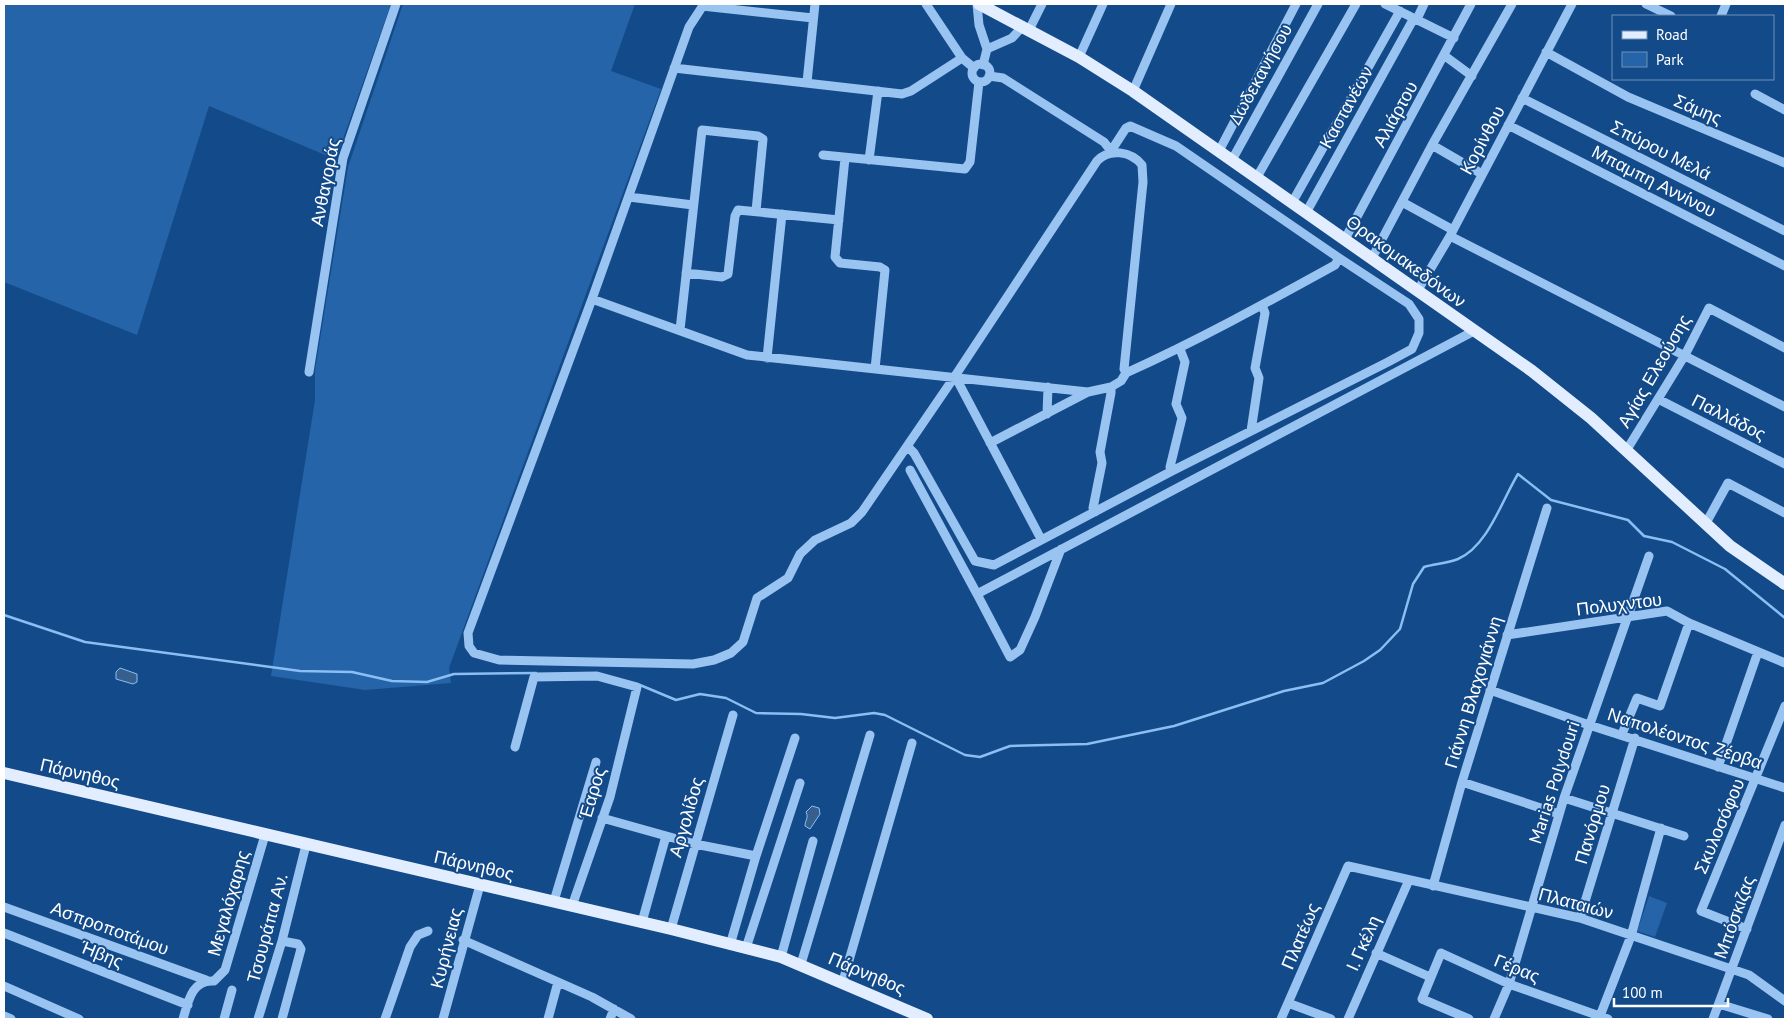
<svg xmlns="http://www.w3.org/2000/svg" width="1789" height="1023" viewBox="0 0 1789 1023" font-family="'PT Sans',sans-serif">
  <rect width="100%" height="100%" fill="#134a89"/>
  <path fill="#2564a8" d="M 4,4 L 391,4 L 338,153 L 330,157 L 209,106 L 137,335 L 4,282 Z
    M 403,4 L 635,4 L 611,71 L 661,89 L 449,668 L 451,683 L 365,690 L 271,676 L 315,400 L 315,370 L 348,167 Z
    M 1649,896 L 1667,903 L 1655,937 L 1637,931 Z"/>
  <path fill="#375f8e" stroke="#8bbef3" d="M 120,668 L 137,674 L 137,682 L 133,684 L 116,679 L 116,672 Z
    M 812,806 L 819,808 L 820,814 L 810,829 L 805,826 C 805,820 809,818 806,812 Z"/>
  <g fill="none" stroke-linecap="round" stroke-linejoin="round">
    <path stroke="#8bbef3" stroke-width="2.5" d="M 4,615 L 85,642 L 300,671 L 352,672 L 392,681 L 427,682 L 454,674 L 536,673
      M 640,685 L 676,700 L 700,694 L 726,698 L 756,713 L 801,714 L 835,718 L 874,713 L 885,715 L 965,755 L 980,757 L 1010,746 L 1087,744 L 1174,726 L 1284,691 L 1323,683 L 1364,661 L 1380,650 L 1400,629 L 1413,584 L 1424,567 C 1435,564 1448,563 1458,559 C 1488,546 1502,500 1518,474 L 1551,500 L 1628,520 L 1644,536 L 1672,542 L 1725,569 L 1785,618"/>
    <path stroke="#99c3f0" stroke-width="9" d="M 704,4 L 689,27 L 592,299 L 468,633 L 469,646 L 474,653 L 499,660 L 693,664 L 714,660 L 731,653 L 743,642 L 757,598 L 788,578 L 800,554 L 815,540 L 851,523 L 862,512 L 955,376 L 1097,161 C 1109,148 1131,151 1142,165 L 1143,182 L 1124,369 L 1126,373
      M 926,4 L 962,58
      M 977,4 L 979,25 L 987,49 L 983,65
      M 1385,4 L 1454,38
      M 1646,4 L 1671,16
      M 702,6 L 813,18
      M 1721,16 L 1726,4
      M 1417,19 L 1424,4
      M 1029,30 L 1042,4
      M 987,49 L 1012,38 L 1023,26
      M 1546,52 L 1628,97 L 1785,163
      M 1445,56 L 1472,76
      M 1079,57 L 1103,4
      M972 73a9 9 0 1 1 18 0a9 9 0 1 1-18 0Z
      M 674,68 L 902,94 L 911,91 L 962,58 L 974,68
      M 807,82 L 815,4
      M 1133,91 L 1171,4
      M 1755,94 L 1785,110
      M 1522,98 L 1785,231
      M 1508,125 L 1785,266
      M 1432,145 L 1482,174
      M 1219,151 L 1296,4
      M 823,155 L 965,169 L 970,162 L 979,82
      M 845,158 L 835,257 L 840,263 L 880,267 L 885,270 L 875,369
      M 869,160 L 878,91
      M 1232,160 L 1318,4
      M 1257,177 L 1356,4
      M 629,197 L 693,205
      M 1293,201 L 1400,11
      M 1402,202 L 1453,230
      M 1307,211 L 1414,18
      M 1450,236 L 1785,407
      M 1345,239 L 1471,4
      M 1372,258 L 1432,145 L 1512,4
      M 686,273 L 722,277 L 728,274 L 735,216 L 738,210 L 839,220
      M 1418,290 L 1450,236 L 1572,4
      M 592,299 L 747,355 L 1088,392
      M 680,330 L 702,130 L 758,136 L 763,139 L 756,211
      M 767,358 L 782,214
      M 309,372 L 343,158 L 396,4
      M 955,376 L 1041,539
      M 1658,399 L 1785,464
      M 1047,414 L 1048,387
      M 1251,431 L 1259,378 L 1255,368 L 1265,313 L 1262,305
      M 990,443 L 1088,392 L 1111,387 L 1121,381 L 1126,373 C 1197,341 1266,303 1335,265 L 1339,258
      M 908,447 L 914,453 L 975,561 L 994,565 L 1172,471 L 1388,362 L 1412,349 L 1419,333 L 1419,319 L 1409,304 L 1339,258 L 1176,146 L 1130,126 L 1126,128 L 1111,151 L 1104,142 L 1003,78 L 989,76
      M 1626,451 L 1685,355 L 1709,308 L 1785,348
      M 910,470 L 977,594 L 1474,331
      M 1172,471 L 1170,467 L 1182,418 L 1176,404 L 1185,362 L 1180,349
      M 1095,512 L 1093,508 L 1102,463 L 1100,452 L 1111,393 L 1111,387
      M 1706,523 L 1728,483 L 1785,513
      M 977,594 L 1010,657 L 1020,650 L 1035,617 L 1061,549
      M 1507,635 L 1667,611 L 1689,623 L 1785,663
      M 1490,690 L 1589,725 L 1785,788
      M 1622,734 L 1637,698 L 1660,706 L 1689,623
      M 515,747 L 534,677 L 597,676 L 637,687 L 610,797 L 572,906
      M 1718,767 L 1758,652
      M 1462,782 L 1559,814
      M 1564,798 L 1684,836
      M 602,818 L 695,844 L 756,856
      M 1433,886 L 1462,782 L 1547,508
      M 554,901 L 596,762
      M 4,907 L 206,980
      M 1580,918 L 1635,738
      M 642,922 L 666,836
      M 671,929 L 733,715
      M 1747,929 L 1701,911 L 1785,706
      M 4,933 L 188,1005
      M 463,940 L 592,997 L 631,1019
      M 282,941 L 298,944 L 301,949 L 282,1019
      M 730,945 L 756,856 L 795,738
      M 746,948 L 800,783
      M 1376,953 L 1430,977
      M 781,957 L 813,841
      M 801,964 L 870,735
      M 843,981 L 912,743
      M 4,986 L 79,1019
      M 1288,1003 L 1331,1019
      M 1719,1004 L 1768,1019
      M 4,1016 L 11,1019
      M 1600,1016 L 1631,936 L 1661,828
      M 183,1019 C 188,1002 192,979 214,981 L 225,970 L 265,835
      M 224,1019 L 232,990
      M 258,1019 L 282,941 L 306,845
      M 385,1019 L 410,947 L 418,935 L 428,931
      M 443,1019 L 480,885
      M 548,1019 L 558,982
      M 610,1019 L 614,1009
      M 1281,1019 L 1348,866 L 1580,918 L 1749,975 L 1785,1001
      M 1348,1019 L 1409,880
      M 1469,1019 L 1422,999 L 1441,953 L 1509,984 L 1608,1019
      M 1494,1019 L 1509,984 L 1564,798 L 1649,556
      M 1713,1019 L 1785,825"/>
    <path stroke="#e2eeff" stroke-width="12" d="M 979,4 L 1079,57 L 1133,91 L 1532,371 L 1591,418 L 1730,546 L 1785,584
      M 4,773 L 671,929 L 781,957 L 927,1019"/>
  </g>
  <g text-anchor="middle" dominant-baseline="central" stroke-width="4" stroke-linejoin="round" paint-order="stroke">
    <g font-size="18" fill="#fff" stroke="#134a89">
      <text transform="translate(1260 74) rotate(-61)">Δωδεκανήσου</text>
      <text transform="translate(1346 107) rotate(-61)">Καστανέων</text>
      <text transform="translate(1698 109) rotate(23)">Σάμης</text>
      <text transform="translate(1395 114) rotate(-61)">Αλιάρτου</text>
      <text transform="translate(1482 140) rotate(-62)">Κορίνθου</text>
      <text transform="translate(1661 150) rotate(27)">Σπύρου Μελά</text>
      <text transform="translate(1654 181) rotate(27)">Μπαμπη Αννίνου</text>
      <text transform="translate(325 182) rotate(-79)">Ανθαγοράς</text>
      <text transform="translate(1406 261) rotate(36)">Θρακομακεδόνων</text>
      <text transform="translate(1654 371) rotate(-60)">Αγίας Ελεούσης</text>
      <text transform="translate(1729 417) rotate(27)">Παλλάδος</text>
      <text transform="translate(1619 604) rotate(-7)">Πολυχντου</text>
      <text transform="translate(1473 692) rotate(-73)">Γιάννη Βλαχογιάννη</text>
      <text transform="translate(1685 738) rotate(18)">Ναπολέοντος Ζέρβα</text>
      <text transform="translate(80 773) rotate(13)">Πάρνηθος</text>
      <text transform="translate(1554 782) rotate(-72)">Marias Polydouri</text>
      <text transform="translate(592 793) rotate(-73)">Έαρος</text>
      <text transform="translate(686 817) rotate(-74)">Αργολίδος</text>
      <text transform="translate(1592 824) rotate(-73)">Πανόρμου</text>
      <text transform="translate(1719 826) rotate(-67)">Σκυλοσόφου</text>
      <text transform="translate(474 865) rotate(13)">Πάρνηθος</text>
      <text transform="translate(228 903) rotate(-74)">Μεγαλόχαρης</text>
      <text transform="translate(1576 903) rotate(15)">Πλαταιών</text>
      <text transform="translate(1734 917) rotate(-70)">Μπόσκιζας</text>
      <text transform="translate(110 928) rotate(20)">Ασπροποτάμου</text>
      <text transform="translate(267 928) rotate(-75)">Τσουράπα Αν.</text>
      <text transform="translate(1300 936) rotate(-67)">Πλατέως</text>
      <text transform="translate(1363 943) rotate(-66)">Ι. Γκέλη</text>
      <text transform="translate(446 948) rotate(-76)">Κυρήνειας</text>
      <text transform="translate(102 954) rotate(22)">Ήβης</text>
      <text transform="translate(1517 968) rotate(22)">Γέρας</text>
      <text transform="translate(867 973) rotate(23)">Πάρνηθος</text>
    </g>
  </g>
  <rect width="1789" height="1023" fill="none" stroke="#ffffff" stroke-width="10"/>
  <rect x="1612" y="15" width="162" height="65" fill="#134a89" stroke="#7192b8"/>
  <rect x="1622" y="31" width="25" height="8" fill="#e2eeff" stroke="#7192b8"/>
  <text x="1656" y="40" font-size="15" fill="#ffffff">Road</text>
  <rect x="1622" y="52" width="25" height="15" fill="#2564a8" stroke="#7192b8"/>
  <text x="1656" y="65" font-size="15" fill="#ffffff">Park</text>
  <path d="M1614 998v8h114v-8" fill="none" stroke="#ffffff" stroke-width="2.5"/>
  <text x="1622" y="998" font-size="15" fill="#ffffff" stroke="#134a89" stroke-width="4" paint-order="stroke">100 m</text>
</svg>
